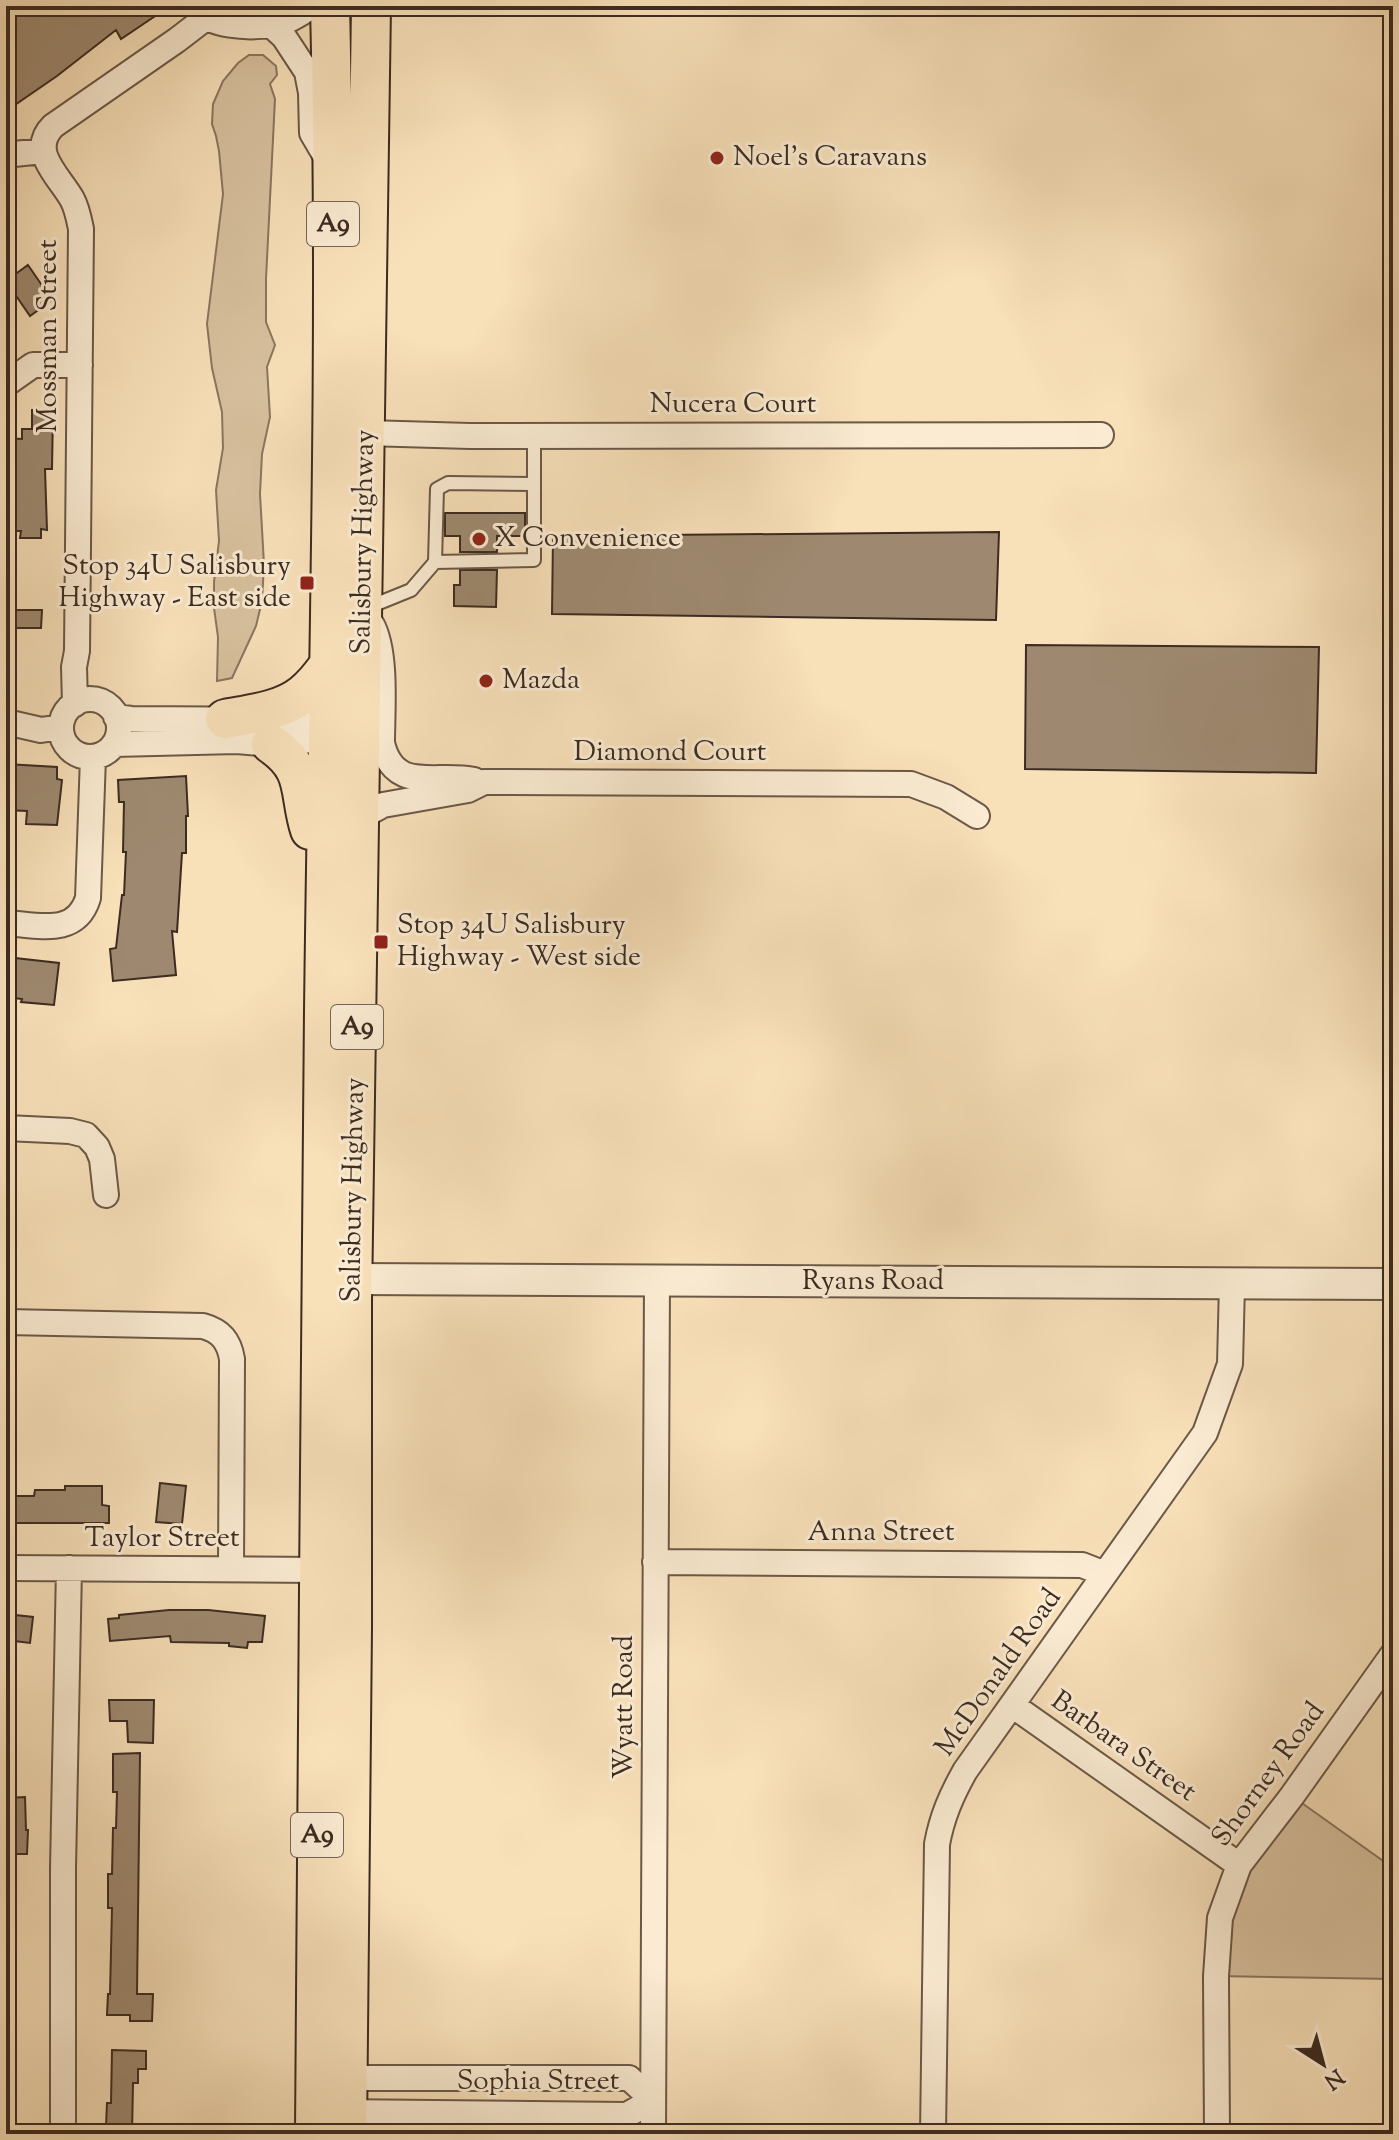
<svg xmlns="http://www.w3.org/2000/svg" width="1399" height="2140" viewBox="0 0 1399 2140" font-family="'Sorts Mill Goudy',serif">
  <rect width="100%" height="100%" fill="#f8e0b9"/>
  <filter id="stains"><feTurbulence type="fractalNoise" baseFrequency=".0025" numOctaves="4"/><feColorMatrix values="0 0 0 0 .2 0 0 0 0 .09 0 0 0 0 .02 0 0 0 .5 -.17"/></filter>
  <radialGradient id="worn" r=".72"><stop offset=".6" stop-color="#630" stop-opacity="0"/><stop offset="1" stop-color="#630" stop-opacity=".3"/></radialGradient>
  <path fill="#d8c19f" stroke="#8a7660" stroke-width="2" d="M 249,55 L 263,55 L 276,66 L 277,75 L 270,84 L 275,99 L 266,279 L 266,322 L 275,345 L 267,367 L 270,417 L 262,454 L 260,494 L 264,564 L 262,601 L 256,626 L 232,678 L 217,681 L 218,637 L 214,608 L 214,582 L 219,541 L 216,490 L 223,448 L 222,412 L 212,368 L 207,324 L 223,194 L 219,151 L 216,136 L 212,124 L 213,104 L 223,81 L 238,63 Z
    M 1292,1796 L 1393,1868 L 1393,1979 L 1216,1976 L 1220,1918 Z"/>
  <path fill="#9e8970" stroke="#3c2b21" stroke-width="2" d="M 6,6 L 170,6 L 121,39 L 116,30 L 57,76 L 6,111 Z
    M 28,265 L 52,300 L 30,316 L 6,281 Z
    M 32,410 L 53,411 L 52,469 L 45,469 L 47,530 L 41,529 L 41,538 L 20,538 L 21,531 L 6,531 L 6,438 L 22,439 L 22,429 L 32,429 Z
    M 445,513 L 525,513 L 525,536 L 497,536 L 497,552 L 460,552 L 460,536 L 445,536 Z
    M 999,532 L 996,620 L 552,614 L 553,536 Z
    M 460,570 L 497,570 L 496,607 L 454,606 L 454,585 L 460,585 Z
    M 9,610 L 42,610 L 41,628 L 9,628 Z
    M 1026,645 L 1319,647 L 1316,773 L 1025,769 Z
    M 6,764 L 57,767 L 57,779 L 62,780 L 57,825 L 26,824 L 27,811 L 6,810 Z
    M 186,776 L 188,816 L 186,816 L 186,853 L 182,853 L 177,932 L 172,931 L 176,975 L 113,981 L 110,949 L 116,948 L 122,895 L 124,895 L 126,852 L 123,852 L 124,802 L 119,802 L 118,780 Z
    M 6,957 L 59,963 L 54,1005 L 21,1002 L 22,999 L 6,997 Z
    M 160,1483 L 186,1486 L 182,1524 L 156,1522 Z
    M 65,1486 L 102,1486 L 102,1505 L 109,1506 L 109,1523 L 11,1523 L 12,1496 L 34,1496 L 35,1490 L 65,1490 Z
    M 169,1610 L 208,1610 L 265,1616 L 262,1642 L 248,1642 L 247,1648 L 229,1646 L 229,1643 L 171,1642 L 170,1636 L 110,1641 L 108,1619 L 119,1618 L 119,1615 Z
    M 6,1614 L 33,1617 L 30,1643 L 6,1640 Z
    M 109,1700 L 154,1700 L 153,1743 L 128,1742 L 127,1721 L 110,1721 Z
    M 140,1753 L 137,1994 L 153,1994 L 152,2021 L 130,2021 L 130,2015 L 107,2015 L 108,1994 L 110,1994 L 112,1908 L 108,1908 L 108,1874 L 112,1874 L 113,1828 L 116,1828 L 117,1792 L 113,1792 L 113,1754 Z
    M 25,1797 L 26,1830 L 28,1830 L 27,1854 L 6,1854 L 6,1798 Z
    M 112,2050 L 146,2051 L 146,2069 L 138,2069 L 138,2083 L 133,2083 L 132,2134 L 111,2134 L 111,2126 L 106,2126 L 107,2103 L 111,2103 Z"/>
  <g fill="none" stroke-linecap="round" stroke-linejoin="round">
    <defs>
      <path id="service" d="M 435,562 L 534,560 L 534,436
        M 369,607 L 411,590 L 435,562 L 437,489 L 448,483 L 533,484"/>
      <path id="minor" d="M 196,8 C 209,27 249,28 270,25 C 284,24 300,15 311,6
        M 271,25 L 284,37 L 307,72 L 311,93 L 312,133 L 329,162
        M 6,158 L 14,154 L 43,151
        M 6,384 L 33,365 L 80,365
        M 366,433 L 470,436 L 1101,435
        M 372,625 C 387,653 382,711 382,743 C 394,794 435,772 474,780
        M61 728a29 29 0 1 1 58 0a29 29 0 1 1-58 0Z
        M 75,704 L 74,667 L 77,651 L 81,229 C 79,219 77,208 72,199 C 59,176 28,151 53,126 L 177,40 L 207,17
        M 6,722 L 41,730 L 61,727
        M 114,744 L 237,741 L 279,745 L 311,740 L 327,731 L 309,720 L 131,719 L 116,717
        M 360,817 L 383,805 L 468,790 L 484,782 L 911,784 L 946,797 L 977,816
        M 6,923 C 38,925 76,937 88,898 L 93,757
        M 6,1128 L 70,1131 L 86,1135 L 97,1147 L 102,1159 L 106,1195
        M 6,1322 L 203,1326 C 221,1331 229,1341 232,1359 L 231,1569
        M 655,1562 L 1082,1565 L 1105,1574
        M 6,1568 L 319,1570
        M 1012,1705 L 1239,1865
        M 333,2078 L 629,2078 L 653,2100 L 627,2115 L 334,2112
        M 63,2134 L 63,1868 L 69,1568
        M 653,2134 L 657,1281
        M 933,2134 L 937,1844 C 942,1817 951,1796 965,1771 L 1205,1433 L 1230,1364 L 1232,1284
        M 1217,2134 L 1216,1976 L 1220,1918 L 1239,1865 L 1292,1796 L 1393,1654"/>
      <path id="tertiary" d="M 352,1279 L 1393,1284"/>
      <path id="primary" d="M 225,719 C 251,714 282,711 303,694 C 313,686 321,676 328,666
        M 271,744 C 309,770 298,793 310,830
        M 315,2134 C 319,1760 319,1385 324,1011 C 328,676 338,341 330,6
        M 347,2134 L 352,1627 L 352,1301 L 371,6"/>
    </defs>
    <use href="#service" stroke="#6b5847" stroke-width="16"/>
    <use href="#minor" stroke="#6b5847" stroke-width="28"/>
    <use href="#tertiary" stroke="#6b5847" stroke-width="34"/>
    <use href="#primary" stroke="#3c2b21" stroke-width="42"/>
    <use href="#service" stroke="#faebd2" stroke-width="12"/>
    <use href="#minor" stroke="#faebd2" stroke-width="24"/>
    <use href="#tertiary" stroke="#faebd2" stroke-width="30"/>
    <use href="#primary" stroke="#f8e0b9" stroke-width="38"/>
  </g>
  <g fill="#8f2418" stroke="#faebd2" stroke-width="3">
    <circle cx="717" cy="158" r="8"/>
    <circle cx="479" cy="539" r="8"/>
    <rect x="299" y="575" width="16" height="16" rx="4"/>
    <circle cx="486" cy="681" r="8"/>
    <rect x="373" y="934" width="16" height="16" rx="4"/>
  </g>
  <g text-anchor="middle" dominant-baseline="central" stroke-width="6" stroke-linejoin="round" paint-order="stroke">
    <g fill="#faebd2" stroke="#756556" stroke-width="2">
      <rect x="307" y="202" width="52" height="44" rx="6"/>
      <rect x="331" y="1005" width="52" height="44" rx="6"/>
      <rect x="291" y="1813" width="52" height="44" rx="6"/>
    </g>
    <g font-size="26" font-weight="bold" fill="#3c2b21">
      <text x="333" y="224">A9</text>
      <text x="357" y="1027">A9</text>
      <text x="317" y="1835">A9</text>
    </g>
    <g font-size="28" fill="#3c2b21" stroke="#faebd2" text-anchor="start">
      <text x="733" y="158">Noel's Caravans</text>
      <text x="495" y="539">X Convenience</text>
      <text x="291" y="567" text-anchor="end">Stop 34U Salisbury<tspan x="291" dy="32">Highway - East side</tspan></text>
      <text x="502" y="681">Mazda</text>
      <text x="397" y="926">Stop 34U Salisbury<tspan x="397" dy="32">Highway - West side</tspan></text>
    </g>
    <g font-size="28" fill="#3c2b21" stroke="#faebd2">
      <text transform="translate(49 336) rotate(-90)">Mossman Street</text>
      <text x="733" y="405">Nucera Court</text>
      <text transform="translate(364 542) rotate(-89)">Salisbury Highway</text>
      <text x="670" y="753">Diamond Court</text>
      <text transform="translate(354 1190) rotate(-89)">Salisbury Highway</text>
      <text x="873" y="1282">Ryans Road</text>
      <text x="881" y="1533">Anna Street</text>
      <text x="162" y="1539">Taylor Street</text>
      <text transform="translate(999 1673) rotate(-55)">McDonald Road</text>
      <text transform="translate(625 1707) rotate(-90)">Wyatt Road</text>
      <text transform="translate(1123 1747) rotate(35)">Barbara Street</text>
      <text transform="translate(1269 1775) rotate(-54)">Shorney Road</text>
      <text x="538" y="2082">Sophia Street</text>
    </g>
  </g>
  <rect width="1399" height="2140" fill="none" stroke="#f8e0b9" stroke-width="32"/>
  <rect x="8" y="8" width="1383" height="2124" fill="none" stroke="#3c2b21" stroke-width="4"/>
  <rect x="16" y="16" width="1367" height="2108" fill="none" stroke="#3c2b21" stroke-width="2"/>
  <g transform="translate(1323 2064) rotate(144)" stroke="#faebd2" stroke-width="6" paint-order="stroke">
  <path d="M0-6L14 30L0 20L-14 30Z" fill="#3c2b21"/>
  <text y="-12" font-size="22" font-weight="bold" text-anchor="middle" fill="#3c2b21">N</text>
  </g>
  <rect width="100%" height="100%" filter="url(#stains)"/>
  <rect width="100%" height="100%" fill="url(#worn)"/>
</svg>
